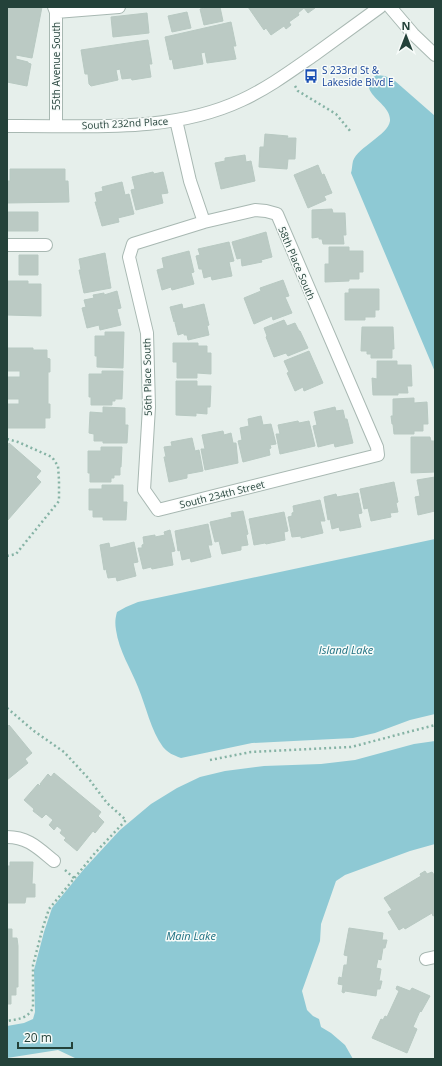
<svg xmlns="http://www.w3.org/2000/svg" width="442" height="1066" viewBox="0 0 442 1066" font-family="'Open Sans',sans-serif">
  <rect width="100%" height="100%" fill="#e6efeb"/>
  <path fill="#8ec9d4" d="M 377,75 L 385,76 L 395,81 L 435,116 L 435,372 L 351,173 C 352,170 352,165 353,161 C 358,147 388,135 390,121 C 391,107 373,100 369,88 C 368,85 369,81 369,79 Z
    M 435,539 L 435,714 L 410,720 L 375,733 L 353,738 L 252,743 L 181,758 C 173,755 168,753 163,747 C 151,731 146,706 138,687 C 131,669 119,651 116,630 C 115,624 115,619 117,612 L 126,607 L 138,602 Z
    M 435,741 L 435,844 L 410,851 L 345,875 L 336,881 L 321,924 L 320,941 L 302,991 L 307,1010 L 313,1016 L 319,1019 L 321,1027 L 331,1033 L 345,1045 L 353,1059 L 77,1059 L 58,1050 L 7,1058 L 7,1026 L 24,1023 L 33,1019 L 35,1012 L 34,970 L 44,932 L 52,908 L 84,869 L 120,830 L 151,804 L 177,788 L 200,777 L 225,771 L 264,766 L 321,764 L 355,760 L 414,744 Z"/>
  <path fill="#bbcac4" stroke="#b8c9c2" d="M 7,7 L 42,7 L 32,58 L 16,55 L 16,59 L 28,62 L 28,63 L 31,64 L 27,86 L 7,82 Z
    M 209,7 L 220,7 L 223,21 L 204,25 L 200,9 Z
    M 248,7 L 315,7 L 315,8 L 308,13 L 304,8 L 298,13 L 299,15 L 289,22 L 291,25 L 286,29 L 284,26 L 271,35 L 266,28 L 264,30 Z
    M 187,12 L 191,28 L 172,32 L 168,16 Z
    M 147,13 L 149,33 L 113,37 L 111,17 Z
    M 231,22 L 236,46 L 233,46 L 236,59 L 207,63 L 205,52 L 201,53 L 203,64 L 174,69 L 172,59 L 170,60 L 165,37 Z
    M 148,40 L 152,64 L 149,64 L 151,77 L 132,80 L 131,78 L 122,79 L 120,69 L 116,70 L 118,80 L 91,86 L 89,84 L 88,74 L 85,74 L 81,50 Z
    M 265,134 L 288,136 L 287,138 L 296,138 L 295,159 L 288,159 L 287,169 L 259,167 L 260,147 L 264,147 Z
    M 245,155 L 246,162 L 251,161 L 255,181 L 221,189 L 215,163 L 225,161 L 225,158 Z
    M 318,165 L 322,175 L 324,174 L 332,193 L 324,196 L 326,200 L 308,208 L 294,175 Z
    M 10,169 L 65,169 L 65,181 L 68,181 L 69,202 L 7,203 L 7,181 L 10,181 Z
    M 153,172 L 154,174 L 163,172 L 168,193 L 161,194 L 163,203 L 136,210 L 131,190 L 135,189 L 132,177 Z
    M 122,182 L 125,195 L 129,194 L 134,214 L 118,218 L 119,222 L 102,226 L 95,202 L 97,202 L 95,193 L 103,191 L 102,187 Z
    M 332,209 L 333,213 L 345,213 L 346,235 L 343,235 L 344,244 L 323,244 L 322,239 L 319,239 L 319,237 L 312,238 L 312,210 Z
    M 7,212 L 38,212 L 38,231 L 7,231 Z
    M 266,232 L 272,257 L 261,260 L 262,262 L 242,266 L 241,258 L 237,259 L 232,242 Z
    M 229,242 L 234,261 L 229,262 L 232,276 L 212,280 L 211,276 L 204,278 L 202,269 L 199,269 L 196,256 L 200,255 L 198,249 Z
    M 329,247 L 349,247 L 349,251 L 363,251 L 363,272 L 359,272 L 359,279 L 349,279 L 349,281 L 325,282 L 325,264 L 329,264 Z
    M 189,251 L 194,272 L 191,273 L 194,284 L 172,290 L 171,287 L 162,290 L 157,270 L 164,268 L 162,258 Z
    M 105,253 L 111,288 L 84,293 L 79,270 L 81,270 L 79,259 Z
    M 19,255 L 38,255 L 38,275 L 19,275 Z
    M 283,280 L 289,296 L 285,297 L 292,313 L 273,320 L 272,316 L 254,324 L 244,298 L 261,291 L 260,288 Z
    M 7,281 L 28,281 L 28,284 L 41,284 L 41,316 L 7,315 Z
    M 349,289 L 379,289 L 379,310 L 375,310 L 375,317 L 365,317 L 365,320 L 345,320 L 345,293 L 349,293 Z
    M 117,291 L 121,308 L 117,309 L 121,325 L 100,330 L 99,325 L 87,328 L 82,308 L 86,307 L 84,300 L 94,298 L 93,295 L 104,293 L 104,295 Z
    M 182,304 L 183,309 L 204,304 L 209,325 L 207,326 L 209,335 L 188,340 L 187,335 L 184,335 L 184,333 L 178,335 L 175,323 L 176,321 L 174,322 L 170,307 Z
    M 284,320 L 287,326 L 295,323 L 299,331 L 300,331 L 308,348 L 288,356 L 286,353 L 274,357 L 266,337 L 267,336 L 264,328 Z
    M 362,327 L 393,327 L 394,349 L 392,349 L 392,358 L 371,358 L 371,354 L 367,354 L 367,351 L 361,351 Z
    M 105,332 L 124,332 L 123,368 L 97,367 L 97,356 L 95,356 L 95,336 L 105,336 Z
    M 173,343 L 198,343 L 198,346 L 207,346 L 207,353 L 211,353 L 211,374 L 197,373 L 197,378 L 177,378 L 177,362 L 173,362 Z
    M 7,348 L 33,348 L 33,350 L 47,350 L 47,358 L 50,359 L 50,372 L 48,372 L 48,404 L 50,404 L 50,418 L 45,418 L 45,428 L 7,428 L 7,404 L 19,404 L 19,399 L 7,399 L 7,377 L 20,377 L 20,371 L 7,371 Z
    M 309,351 L 323,383 L 304,391 L 303,387 L 295,391 L 287,373 L 289,372 L 284,361 Z
    M 377,361 L 397,361 L 397,365 L 411,365 L 412,386 L 407,386 L 408,393 L 398,393 L 398,395 L 373,395 L 372,378 L 377,379 Z
    M 102,371 L 123,371 L 122,399 L 115,399 L 115,401 L 112,401 L 112,405 L 91,405 L 91,397 L 89,397 L 89,374 L 102,374 Z
    M 176,381 L 197,381 L 197,386 L 211,386 L 210,407 L 206,407 L 207,407 L 207,414 L 196,413 L 196,416 L 176,415 Z
    M 414,398 L 414,403 L 427,402 L 428,424 L 423,424 L 423,431 L 414,431 L 414,434 L 394,434 L 393,424 L 392,424 L 391,416 L 393,416 L 393,399 Z
    M 103,407 L 125,408 L 125,425 L 128,425 L 127,443 L 103,443 L 103,441 L 94,441 L 94,434 L 89,433 L 90,412 L 103,413 Z
    M 335,407 L 336,411 L 343,410 L 345,419 L 347,419 L 353,443 L 335,447 L 334,443 L 318,447 L 313,426 L 317,425 L 314,412 Z
    M 261,416 L 263,425 L 271,424 L 276,444 L 270,445 L 271,448 L 269,449 L 270,455 L 243,462 L 238,441 L 242,440 L 240,428 L 249,426 L 248,419 Z
    M 298,421 L 299,423 L 309,421 L 315,446 L 280,454 L 276,434 L 280,434 L 278,425 Z
    M 223,431 L 224,435 L 231,433 L 233,443 L 236,443 L 238,463 L 205,470 L 201,449 L 205,449 L 202,435 Z
    M 411,437 L 430,437 L 431,441 L 435,441 L 435,472 L 411,473 Z
    M 192,438 L 195,451 L 199,450 L 203,471 L 187,474 L 187,478 L 169,482 L 164,457 L 166,457 L 164,447 L 172,446 L 171,442 Z
    M 9,443 L 41,471 L 36,477 L 41,482 L 7,521 L 7,449 L 9,446 L 8,445 Z
    M 101,447 L 122,447 L 121,467 L 120,467 L 120,475 L 114,475 L 114,478 L 111,478 L 111,482 L 90,482 L 90,473 L 88,473 L 88,451 L 101,451 Z
    M 435,477 L 435,511 L 418,515 L 415,497 L 420,496 L 417,480 Z
    M 394,482 L 398,502 L 396,503 L 398,512 L 390,513 L 391,517 L 371,521 L 368,508 L 364,509 L 360,489 Z
    M 102,485 L 123,485 L 123,502 L 127,502 L 126,520 L 103,520 L 103,517 L 93,517 L 93,510 L 89,510 L 89,489 L 102,489 Z
    M 358,493 L 362,513 L 358,514 L 361,527 L 340,531 L 339,527 L 332,529 L 330,519 L 328,520 L 324,497 L 336,494 L 337,497 Z
    M 320,500 L 325,521 L 320,521 L 323,533 L 301,538 L 301,536 L 292,537 L 288,517 L 292,516 L 292,513 L 294,512 L 293,506 Z
    M 243,511 L 248,534 L 246,535 L 248,545 L 241,546 L 241,550 L 222,554 L 219,541 L 215,542 L 210,522 L 232,517 L 231,513 Z
    M 284,512 L 288,531 L 284,532 L 285,540 L 266,544 L 265,543 L 254,545 L 249,519 Z
    M 208,524 L 212,545 L 208,545 L 211,557 L 191,562 L 190,558 L 182,560 L 180,550 L 178,551 L 175,531 Z
    M 170,530 L 175,551 L 171,552 L 173,565 L 152,569 L 151,567 L 143,569 L 138,548 L 142,548 L 142,545 L 144,544 L 143,537 L 155,535 L 155,537 L 165,535 L 164,532 Z
    M 134,542 L 138,562 L 133,563 L 136,576 L 117,581 L 116,577 L 108,578 L 106,569 L 104,570 L 100,545 L 109,543 L 110,548 Z
    M 9,725 L 32,753 L 25,759 L 28,763 L 7,780 L 7,727 Z
    M 54,773 L 101,812 L 98,816 L 104,822 L 95,833 L 93,831 L 77,851 L 64,840 L 66,838 L 60,833 L 62,830 L 57,826 L 54,830 L 49,825 L 53,820 L 46,814 L 42,818 L 33,811 L 34,809 L 24,800 L 38,784 L 40,786 L 41,785 L 40,784 L 48,774 L 51,777 Z
    M 10,862 L 33,862 L 32,884 L 35,884 L 35,897 L 26,897 L 25,903 L 7,903 L 7,866 L 10,866 Z
    M 425,871 L 427,874 L 432,872 L 435,876 L 435,915 L 433,916 L 432,913 L 405,929 L 404,927 L 399,930 L 388,912 L 392,910 L 384,898 L 421,876 L 420,874 Z
    M 349,928 L 383,933 L 382,940 L 387,940 L 385,948 L 383,948 L 381,960 L 378,959 L 376,968 L 381,969 L 379,981 L 382,981 L 380,989 L 377,989 L 376,996 L 345,991 L 344,993 L 342,992 L 343,985 L 338,984 L 339,977 L 342,978 L 344,965 L 347,965 L 348,956 L 344,955 Z
    M 7,929 L 12,929 L 12,938 L 17,938 L 18,946 L 18,987 L 16,987 L 16,995 L 11,995 L 11,1004 L 7,1004 Z
    M 397,986 L 410,991 L 412,988 L 430,996 L 421,1012 L 420,1011 L 413,1027 L 417,1029 L 407,1053 L 372,1038 L 381,1019 L 383,1020 L 385,1016 L 387,1017 L 399,991 L 396,989 Z"/>
  <g fill="none" stroke-linecap="round" stroke-linejoin="round">
    <defs>
      <path id="minor" d="M 54,7 L 56,12 L 56,126
        M 390,7 L 413,34 L 435,55
        M 56,12 L 119,7
        M 176,120 L 190,181 L 204,222 L 255,210 L 266,211 L 277,214 L 377,447 L 378,455 L 158,510 L 144,490 L 149,407 L 147,333 L 129,257 L 133,244 L 204,222
        M 7,126 C 85,125 170,134 242,100 C 268,88 291,71 314,55 C 336,39 358,23 380,7
        M 7,245 L 46,245
        M 7,837 C 28,837 38,848 54,861
        M 426,959 L 435,957"/>
    </defs>
    <use href="#minor" stroke="#a8b8b2" stroke-width="14"/>
    <path stroke="#86b3a5" stroke-width="2.5" stroke-dasharray="2 3" stroke-linecap="butt" d="M 295,86 L 298,91 L 336,114 L 351,132
      M 7,439 L 18,442 L 52,457 L 58,466 L 59,480 L 59,501 L 16,554 L 7,556
      M 7,708 L 34,731 L 64,752 L 89,779 L 107,803 L 126,820 L 95,853 L 49,909 L 43,927 L 33,965 L 33,1008 C 27,1019 18,1019 7,1021
      M 210,760 L 251,752 L 351,747 L 435,725
      M 65,870 L 74,878"/>
    <use href="#minor" stroke="#fff" stroke-width="12"/>
  </g>
  <defs>
    <symbol id="bus-bare" viewBox="-9 -9 18 18"><path d="M-5-6H5V4H4V6H2V4H-2V6H-4V4H-5ZM-3.5-4V0h7V-4ZM-3.5 1.2v1.5H-2V1.2ZM2 1.2v1.5H3.5V1.2Z" fill="#1a4fb4" stroke="#f7fbf9" stroke-width="2.5" paint-order="stroke"/></symbol>
  </defs>
  <g fill-rule="evenodd">
    <use href="#bus-bare" x="301" y="66" width="20" height="20"/>
  </g>
  <g text-anchor="middle" dominant-baseline="central" stroke-width="3" stroke-linejoin="round" paint-order="stroke">
    <g font-size="10" fill="#24423a" stroke="#f7fbf9">
      <text transform="translate(56 66) rotate(-90)">55th Avenue South</text>
      <text transform="translate(125 123) rotate(-3)">South 232nd Place</text>
      <text transform="translate(297 263) rotate(67)">58th Place South</text>
      <text transform="translate(147 377) rotate(-91)">56th Place South</text>
      <text transform="translate(222 494) rotate(-14)">South 234th Street</text>
    </g>
    <g font-size="10" fill="#164399" stroke="#f7fbf9" text-anchor="start">
      <text x="322" y="70">S 233rd St &amp;<tspan x="322" dy="12">Lakeside Blvd E</tspan></text>
    </g>
    <g font-size="11" font-style="italic" fill="#1c6f80" stroke="#f7fbf9">
      <text x="346" y="649">Island Lake</text>
      <text x="191" y="935">Main Lake</text>
    </g>
  </g>
  <rect width="442" height="1066" fill="none" stroke="#24423a" stroke-width="16"/>
  <g transform="translate(406 36)" stroke="#f7fbf9" stroke-width="3" paint-order="stroke">
  <path d="M0-3L7 15L0 10L-7 15Z" fill="#24423a"/>
  <text y="-6" font-size="11" font-weight="bold" text-anchor="middle" fill="#24423a">N</text>
  </g>
  <path d="M18 1042v6h54v-6" fill="none" stroke="#24423a" stroke-width="2"/>
  <text x="24" y="1042" font-size="12" fill="#24423a" stroke="#f7fbf9" stroke-width="3" paint-order="stroke">20 m</text>
</svg>
